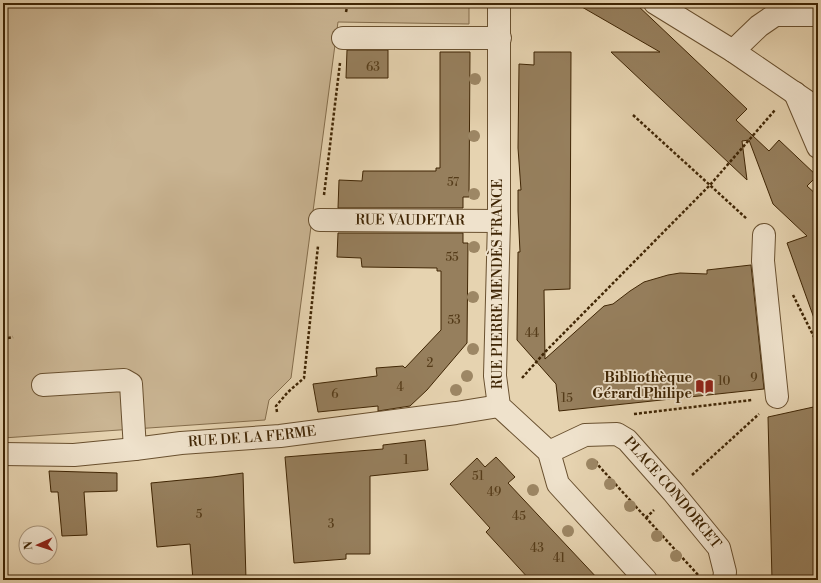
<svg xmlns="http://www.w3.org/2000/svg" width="821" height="583" viewBox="0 0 821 583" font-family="'Libre Bodoni',serif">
  <rect width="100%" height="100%" fill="#e6d3b0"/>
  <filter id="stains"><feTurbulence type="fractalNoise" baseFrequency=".005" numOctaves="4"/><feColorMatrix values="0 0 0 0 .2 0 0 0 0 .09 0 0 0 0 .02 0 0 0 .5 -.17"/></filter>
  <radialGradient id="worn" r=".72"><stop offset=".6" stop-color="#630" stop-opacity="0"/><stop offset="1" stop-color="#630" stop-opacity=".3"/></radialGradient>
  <path fill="#cab593" stroke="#846d4c" d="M 3,3 L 469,3 L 469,24 L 338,22 L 291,378 L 269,400 L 265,420 L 3,438 Z"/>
  <path fill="#967f5d" stroke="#3f2504" d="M 575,3 L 635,3 L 747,109 L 736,120 L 769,151 L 779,140 L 817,176 L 807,186 L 818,196 L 818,320 L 815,321 L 787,243 L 807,236 L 773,204 L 749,140 L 742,141 L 747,180 L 611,52 L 660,52 Z
    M 347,50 L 388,50 L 388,78 L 346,78 Z
    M 440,52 L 470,52 L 469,197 L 463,197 L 463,208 L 338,208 L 339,180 L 362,181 L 363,171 L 436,171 L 436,168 L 440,168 Z
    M 534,52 L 571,52 L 570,289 L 544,290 L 545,359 L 604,306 L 613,304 L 630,291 L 644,282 L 668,275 L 680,273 L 707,274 L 707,270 L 751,265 L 764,389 L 559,411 L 556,384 L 517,340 L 518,252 L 520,252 L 518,211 L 518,190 L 521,190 L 518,148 L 519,64 L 534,65 Z
    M 338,233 L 463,233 L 463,243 L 468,243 L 467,343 L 427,390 L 410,406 L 378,411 L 378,406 L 318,412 L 313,384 L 377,376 L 376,368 L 403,366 L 405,368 L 441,330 L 441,271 L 437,271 L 437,268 L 362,267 L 361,258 L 337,257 Z
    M 818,406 L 818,580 L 772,580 L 768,417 Z
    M 425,440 L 428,470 L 370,476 L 370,554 L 346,554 L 346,559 L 294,563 L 285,457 L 383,449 L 383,445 Z
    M 496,457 L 515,477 L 508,483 L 599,580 L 530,580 L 486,532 L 490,528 L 450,484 L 477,458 L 485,467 Z
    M 49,471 L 117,473 L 117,491 L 84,492 L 87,535 L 62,536 L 58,492 L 51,492 Z
    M 243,473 L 246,580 L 193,580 L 190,544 L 157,547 L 151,483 L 213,477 Z"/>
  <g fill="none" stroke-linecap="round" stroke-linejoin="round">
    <defs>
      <g id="minor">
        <path d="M 499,3 L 499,221 L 495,376 L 499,406 L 549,452 L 558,484 L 646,580"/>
        <path d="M 655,3 L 733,51 L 818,109"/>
        <path d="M 343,38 L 500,38"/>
        <path d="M 733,51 L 759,26 L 775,15 L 818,15"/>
        <path d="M 795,93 L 818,147"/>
        <path id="s1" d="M 320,220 L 499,221"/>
        <path d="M 764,235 L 763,261 L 777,397"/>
        <path d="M 43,385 L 124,380 L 131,384 L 135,449"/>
        <path id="s2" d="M 549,452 L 585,435 L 617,434 L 627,440 L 673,492 L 719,548 L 725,572 L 724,580"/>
        <path id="s3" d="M 3,454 L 74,455 L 135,449 L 181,443 L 280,436 L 456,413 L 499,406"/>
      </g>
    </defs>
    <use href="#minor" stroke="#69502f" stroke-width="24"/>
    <path stroke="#3f2504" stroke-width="2.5" stroke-dasharray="3 2" stroke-linecap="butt" d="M 346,12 L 348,3
      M 815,76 L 818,70
      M 633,115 L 747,219
      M 324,195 L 340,63
      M 793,295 L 818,345
      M 3,339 L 13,337
      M 522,378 L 546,351 L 710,185 L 775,110
      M 277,412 L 276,406 L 288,392 L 304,378 L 318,246
      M 634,414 L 752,400
      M 3,418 L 6,429
      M 596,461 L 598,465 L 699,576
      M 692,475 L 759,414
      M 646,518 L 654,510"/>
    <use href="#minor" stroke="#efe2cc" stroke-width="22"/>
  </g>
  <g fill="#9d8765">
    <circle cx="475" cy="79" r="6"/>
    <circle cx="474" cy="136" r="6"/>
    <circle cx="474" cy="194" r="6"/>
    <circle cx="474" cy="247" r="6"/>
    <circle cx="473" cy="297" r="6"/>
    <circle cx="473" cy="349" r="6"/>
    <circle cx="467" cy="376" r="6"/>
    <circle cx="456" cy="390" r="6"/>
    <circle cx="592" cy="464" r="6"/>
    <circle cx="610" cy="484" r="6"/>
    <circle cx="533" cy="490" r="6"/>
    <circle cx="630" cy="506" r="6"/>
    <circle cx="568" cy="531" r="6"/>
    <circle cx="657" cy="536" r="6"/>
    <circle cx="676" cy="556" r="6"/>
  </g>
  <defs>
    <symbol id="library-bare" viewBox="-9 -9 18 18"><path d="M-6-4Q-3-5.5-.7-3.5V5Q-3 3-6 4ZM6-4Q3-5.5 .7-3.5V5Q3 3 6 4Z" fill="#8f2418" stroke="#efe2cc" stroke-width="2.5" paint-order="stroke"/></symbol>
  </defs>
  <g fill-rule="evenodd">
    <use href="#library-bare" x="692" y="374" width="25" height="25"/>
  </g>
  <g text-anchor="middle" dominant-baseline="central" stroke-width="3.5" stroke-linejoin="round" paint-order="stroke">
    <g font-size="12" fill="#553c1a">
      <text x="373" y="67">63</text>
      <text x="453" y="182">57</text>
      <text x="452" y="257">55</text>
      <text x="454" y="320">53</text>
      <text x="532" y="333">44</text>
      <text x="430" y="363">2</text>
      <text x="754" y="378">9</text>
      <text x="724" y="381">10</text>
      <text x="400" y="387">4</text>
      <text x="335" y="394">6</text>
      <text x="567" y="398">15</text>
      <text x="406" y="460">1</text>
      <text x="478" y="476">51</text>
      <text x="494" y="492">49</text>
      <text x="199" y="514">5</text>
      <text x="519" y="516">45</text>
      <text x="331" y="524">3</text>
      <text x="537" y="548">43</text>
      <text x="559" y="558">41</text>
    </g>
    <g font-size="14" fill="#3f2504" stroke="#efe2cc">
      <text stroke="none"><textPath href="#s1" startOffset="90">RUE VAUDETAR</textPath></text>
      <text transform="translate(498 284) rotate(-90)">RUE PIERRE MENDÈS FRANCE</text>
      <text stroke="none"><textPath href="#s3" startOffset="250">RUE DE LA FERME</textPath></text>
      <text stroke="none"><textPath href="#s2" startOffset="153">PLACE CONDORCET</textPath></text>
    </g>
    <g font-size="14" font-weight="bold" fill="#3f2504" stroke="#efe2cc" text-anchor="end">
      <text x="692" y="378">Bibliothèque<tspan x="692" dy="16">Gérard Philipe</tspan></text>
    </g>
  </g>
  <rect width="821" height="583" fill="none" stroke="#e6d3b0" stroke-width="16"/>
  <rect x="4" y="4" width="813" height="575" fill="none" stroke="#3f2504" stroke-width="2"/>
  <rect x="8" y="8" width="805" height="567" fill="none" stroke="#3f2504"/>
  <g transform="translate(38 545) rotate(267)"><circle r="19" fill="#efe2cc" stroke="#a9967c"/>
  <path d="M0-3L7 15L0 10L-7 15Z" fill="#8f2418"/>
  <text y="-6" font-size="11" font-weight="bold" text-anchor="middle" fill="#3f2504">N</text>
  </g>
  <rect width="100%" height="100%" filter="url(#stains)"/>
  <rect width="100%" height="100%" fill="url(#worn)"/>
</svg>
